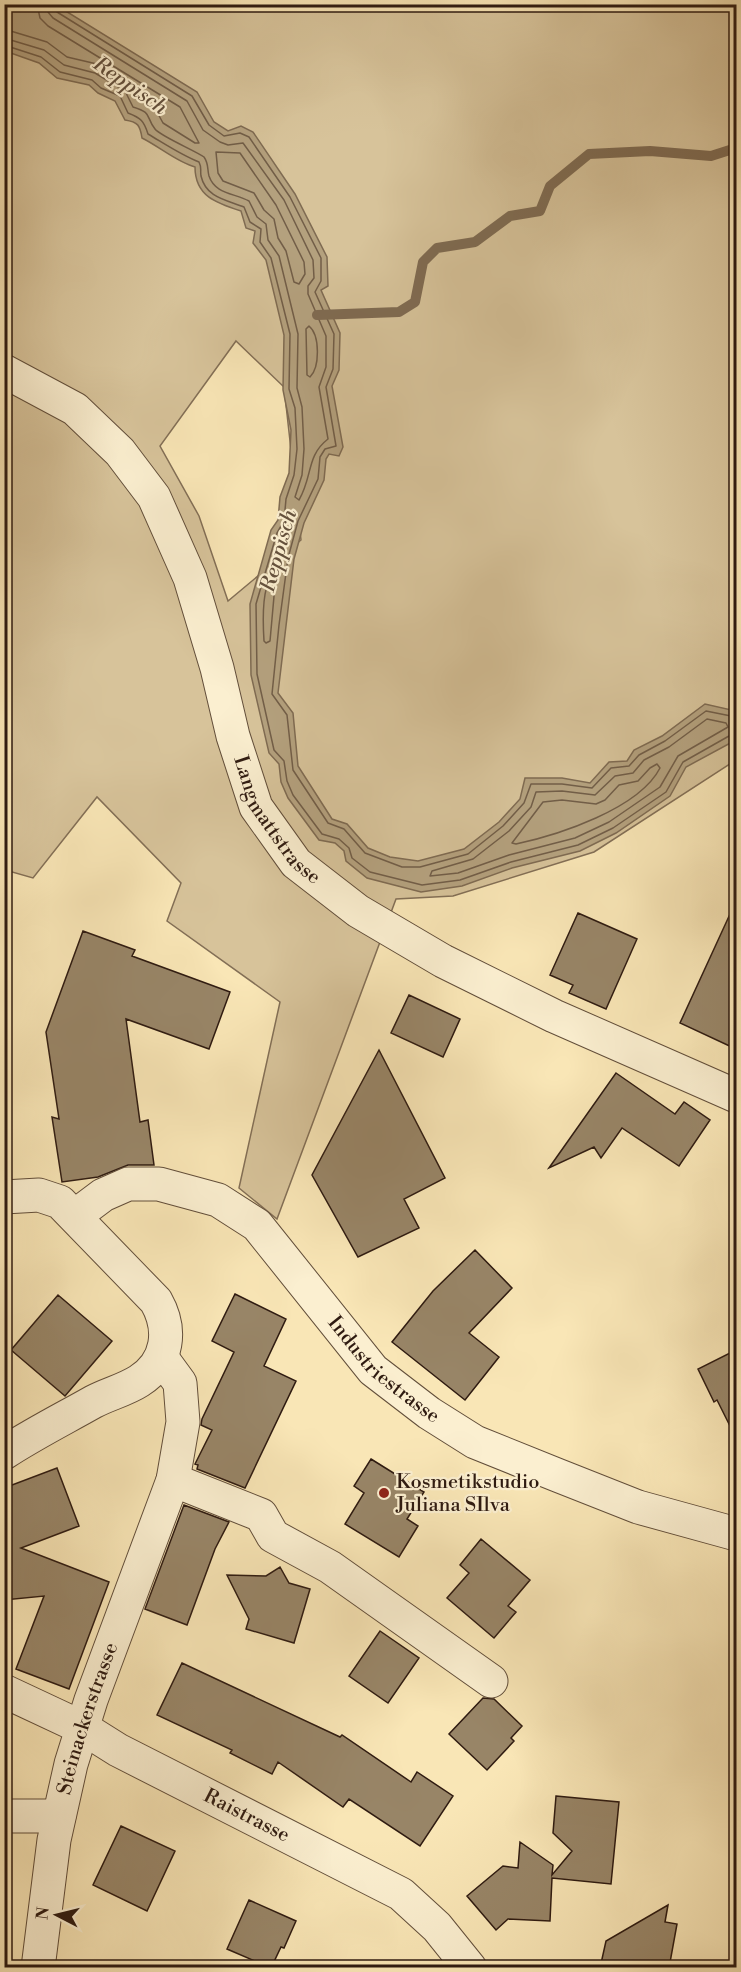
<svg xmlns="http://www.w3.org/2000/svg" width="741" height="1972" viewBox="0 0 741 1972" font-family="'Libre Bodoni',serif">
  <rect width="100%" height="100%" fill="#f9e6b6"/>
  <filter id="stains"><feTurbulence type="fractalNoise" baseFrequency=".00333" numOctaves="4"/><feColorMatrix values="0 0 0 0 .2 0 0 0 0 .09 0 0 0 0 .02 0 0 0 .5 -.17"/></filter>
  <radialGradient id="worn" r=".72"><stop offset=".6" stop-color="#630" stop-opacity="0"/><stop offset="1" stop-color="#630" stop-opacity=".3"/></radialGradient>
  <path fill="#d7c39a" stroke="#836f56" stroke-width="1.5" fill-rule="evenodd" d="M 4,5 L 736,5 L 736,760 L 594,852 L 453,896 L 396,899 L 277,1219 L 239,1188 L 280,1002 L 167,921 L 181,883 L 97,797 L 33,878 L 5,870 ZM 236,341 L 284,387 L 301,540 L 228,601 L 199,516 L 160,446 Z"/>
  <path fill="#b4a17e" stroke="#7f6b52" stroke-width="1.5" d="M 5,4 L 56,5 L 197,92 L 214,122 L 228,131 L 241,126 L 253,132 L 295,194 L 327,257 L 328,286 L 321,290 L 340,333 L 339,370 L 332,386 L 343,447 L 339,456 L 329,454 L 326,459 L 324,480 L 304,523 L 294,559 L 278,693 L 293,713 L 298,766 L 332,819 L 347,824 L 368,848 L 390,857 L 418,861 L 464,849 L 499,822 L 520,799 L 525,778 L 562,778 L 590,783 L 609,762 L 627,761 L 634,750 L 662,736 L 705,704 L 736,711 L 736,740 L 686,767 L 670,796 L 616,833 L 580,851 L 512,868 L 462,886 L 421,892 L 367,878 L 346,861 L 344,851 L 335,843 L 319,840 L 288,798 L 281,782 L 279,764 L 269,753 L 251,675 L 250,604 L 271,530 L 278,520 L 280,497 L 289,473 L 291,430 L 283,390 L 284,335 L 266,260 L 253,243 L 255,231 L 246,228 L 241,211 C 216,203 195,196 195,167 C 177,162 160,147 142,138 C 140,125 138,122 125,120 L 115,101 L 98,93 L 89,85 L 57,78 L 39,63 L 5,51 Z"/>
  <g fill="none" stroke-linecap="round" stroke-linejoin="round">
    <path stroke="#725e48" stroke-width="1.5" d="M 54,4 L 57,12 L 192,96 L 209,125 L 224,136 L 240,133 L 249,137 L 290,197 L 321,258 L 321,281 L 315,292 L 334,334 L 333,369 L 326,387 L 336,446 L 325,449 L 320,457 L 318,479 L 298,521 L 288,558 L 279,625 L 272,694 L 287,715 L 293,770 L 328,823 L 344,829 L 365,853 L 402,867 L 420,867 L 468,854 L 503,826 L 524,803 L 531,784 L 562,784 L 592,788 L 611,768 L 629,766 L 639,755 L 665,741 L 706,711 L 736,717
      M 4,29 L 47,42 L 67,57 L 97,64 L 127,81 L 139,99 L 157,112 L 163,123 L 195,143 L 199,143 L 180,107 L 48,26 L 40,18 L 37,4
      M 4,38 L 44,50 L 64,65 L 95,73 L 125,91 L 133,107 C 153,113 145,116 155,129 C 160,136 196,151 204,157 C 209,164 207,169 209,176 C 215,194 234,193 249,201 L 257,217 L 266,224 L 268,240 L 279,256 L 298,334 L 297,388 L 302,407 L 304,449 L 302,475 L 295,497 L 299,500 C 313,476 306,456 328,439 L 319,387 L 326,367 L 326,336 L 308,294 L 308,286 L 314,278 L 313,260 L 284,200 L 243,143 L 228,145 L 220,142 L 203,130 L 187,101 L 53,18 L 48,12 L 46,4
      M 4,45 L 41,57 L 60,72 L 92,80 L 101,88 L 120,96 L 128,113 C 141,118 144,121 148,134 C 165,144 181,155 199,162 C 202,168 200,170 201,176 C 206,198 227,200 244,207 L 250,222 L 261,229 L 260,242 L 271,258 L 290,334 L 289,389 L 295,408 L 297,449 L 294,475 L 286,499 L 284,521 L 277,533 L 256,604 L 257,674 L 274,750 L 284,761 L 287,781 L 293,795 L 322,834 L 339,839 L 349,848 L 352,858 L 370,872 L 422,885 L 460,880 L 511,862 L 578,845 L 613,828 L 666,792 L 683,762 L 729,736 L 736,735
      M 216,152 L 240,153 L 276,205 L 304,262 L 305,274 L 299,284 L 294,282 L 286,251 L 278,238 L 274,219 L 264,210 L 254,193 L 223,181 L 218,173 Z
      M 309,326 C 320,335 320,367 310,377 L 307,375 L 306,329 Z
      M 276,574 L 270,641 L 266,643 L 264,641 C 263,625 261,580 276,574 Z
      M 707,719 L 726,723 L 728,727 L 678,756 L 660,787 L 609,822 L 575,838 L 509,855 L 458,873 L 430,876 L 432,871 L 473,859 L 509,831 L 531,807 L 536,792 L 562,791 L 595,795 L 615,776 L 633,773 L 644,760 L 669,747 Z
      M 657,764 L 660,768 C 639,809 558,835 516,844 L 512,843 L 543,802 L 562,800 L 596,804 L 605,800 L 619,785 L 638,781 L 650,768 Z"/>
    <path stroke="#7f6b52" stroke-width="10" d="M 317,315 L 399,312 L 415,302 L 423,262 L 437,248 L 475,242 L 510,216 L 540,211 L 550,186 L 589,154 L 650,151 L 711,156 L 736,148"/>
  </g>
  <path fill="#988567" stroke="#2f1b11" stroke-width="1.5" d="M 736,901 L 736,1049 L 680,1023 Z
    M 578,913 L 637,939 L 606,1009 L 569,993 L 573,985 L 550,975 Z
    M 83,931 L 135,950 L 132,956 L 230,992 L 209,1049 L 126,1019 L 140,1122 L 148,1120 L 154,1165 L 128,1165 L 98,1177 L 62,1182 L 52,1117 L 59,1119 L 46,1032 Z
    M 409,995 L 460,1019 L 443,1057 L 391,1033 Z
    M 379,1050 L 445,1178 L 404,1199 L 419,1228 L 358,1257 L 312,1175 Z
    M 616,1073 L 675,1114 L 684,1102 L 710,1120 L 679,1166 L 622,1128 L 601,1158 L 594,1147 L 549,1168 Z
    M 475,1250 L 512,1288 L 469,1333 L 499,1357 L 465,1400 L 392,1342 L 433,1291 Z
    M 235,1294 L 286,1319 L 264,1366 L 296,1381 L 245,1488 L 197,1469 L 198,1465 L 195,1464 L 212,1430 L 201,1425 L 202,1419 L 234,1352 L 212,1341 Z
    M 58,1295 L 112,1341 L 65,1396 L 11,1350 Z
    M 736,1350 L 736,1438 L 717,1400 L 714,1402 L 698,1369 Z
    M 371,1459 L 424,1492 L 407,1519 L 418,1526 L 399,1557 L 345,1524 L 364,1493 L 354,1486 Z
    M 57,1468 L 79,1526 L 21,1548 L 109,1582 L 69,1689 L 16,1669 L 44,1596 L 4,1600 L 4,1488 Z
    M 184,1505 L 229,1522 L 215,1549 L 187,1625 L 145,1609 Z
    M 481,1539 L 530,1580 L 508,1606 L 516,1612 L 494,1638 L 447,1598 L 469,1573 L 460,1565 Z
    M 280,1567 L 289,1583 L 310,1589 L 294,1643 L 246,1629 L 249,1619 L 227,1575 L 266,1576 Z
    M 380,1631 L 419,1658 L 388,1703 L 349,1676 Z
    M 182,1663 L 340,1737 L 342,1735 L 411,1782 L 417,1772 L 453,1796 L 420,1846 L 349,1799 L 343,1807 L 278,1762 L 272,1774 L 230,1753 L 232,1750 L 157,1715 Z
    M 483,1698 L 494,1699 L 522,1726 L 511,1738 L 514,1741 L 487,1770 L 449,1734 Z
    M 556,1796 L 619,1802 L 611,1884 L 552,1878 L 550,1921 L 508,1919 L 496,1930 L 467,1896 L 503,1866 L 518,1868 L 520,1842 L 553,1865 L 552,1875 L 572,1851 L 553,1833 Z
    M 121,1826 L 175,1851 L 147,1911 L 93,1885 Z
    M 249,1900 L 296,1921 L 284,1948 L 281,1947 L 271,1968 L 227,1949 Z
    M 668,1905 L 665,1922 L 677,1924 L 669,1968 L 600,1968 L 606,1941 Z"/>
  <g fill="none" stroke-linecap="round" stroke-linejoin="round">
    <defs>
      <g id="minor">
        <path id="s1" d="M 4,371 L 75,409 L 120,452 L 154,497 L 190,578 L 217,668 L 233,736 L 256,807 L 296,863 L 358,911 L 443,961 L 554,1016 L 736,1096"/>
        <path d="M 4,1197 L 39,1195 L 60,1202 L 156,1301 C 172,1329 169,1362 139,1381 C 125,1390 108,1394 93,1402 C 63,1419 33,1434 4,1453"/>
        <path id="s2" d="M 75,1216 L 103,1195 L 128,1184 L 159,1184 L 218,1200 L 257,1225 L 373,1370 L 429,1413 L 475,1442 L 557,1475 L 638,1507 L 736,1534"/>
        <path d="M 173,1480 L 261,1515 L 273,1536 L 330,1567 L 491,1681"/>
        <path id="s3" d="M 4,1691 L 83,1728 L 118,1750 L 401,1894 L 437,1927 L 470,1968"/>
        <path d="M 4,1816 L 59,1816"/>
        <path id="s4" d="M 38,1968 L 54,1840 L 71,1764 L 91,1700 L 173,1480 L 183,1422 L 180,1383 L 161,1357"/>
      </g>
    </defs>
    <use href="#minor" stroke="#624e3a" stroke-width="35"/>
    <use href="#minor" stroke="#fbefd0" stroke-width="33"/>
  </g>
  <circle fill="#8f2418" stroke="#fbefd0" stroke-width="2" cx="384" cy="1493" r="6"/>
  <g text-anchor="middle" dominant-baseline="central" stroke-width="4.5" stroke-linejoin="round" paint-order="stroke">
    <g font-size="20" fill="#2f1b11" stroke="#fbefd0">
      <text stroke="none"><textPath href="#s1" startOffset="548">Langmattstrasse</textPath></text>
      <text stroke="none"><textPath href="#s2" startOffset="394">Industriestrasse</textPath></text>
      <text stroke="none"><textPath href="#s4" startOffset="255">Steinackerstrasse</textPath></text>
      <text stroke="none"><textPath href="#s3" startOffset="273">Raistrasse</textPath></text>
    </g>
    <g font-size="20" fill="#2f1b11" stroke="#fbefd0" text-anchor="start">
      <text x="396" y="1482">Kosmetikstudio<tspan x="396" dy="23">Juliana SIlva</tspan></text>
    </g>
    <g font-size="21" font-style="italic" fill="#64513d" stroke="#fbefd0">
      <text transform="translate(130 86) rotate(35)">Reppisch</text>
      <text transform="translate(279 551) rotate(-74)">Reppisch</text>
    </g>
  </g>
  <rect width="741" height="1972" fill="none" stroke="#f9e6b6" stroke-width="24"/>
  <rect x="6" y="6" width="729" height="1960" fill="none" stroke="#2f1b11" stroke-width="3"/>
  <rect x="12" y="12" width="717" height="1948" fill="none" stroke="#2f1b11" stroke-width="1.5"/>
  <g transform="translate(57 1915) rotate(277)" stroke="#fbefd0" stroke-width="4.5" paint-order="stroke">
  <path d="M0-4.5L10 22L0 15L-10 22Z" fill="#2f1b11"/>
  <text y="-9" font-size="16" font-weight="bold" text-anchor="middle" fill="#2f1b11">N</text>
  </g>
  <rect width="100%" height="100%" filter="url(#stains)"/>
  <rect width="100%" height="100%" fill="url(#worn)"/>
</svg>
